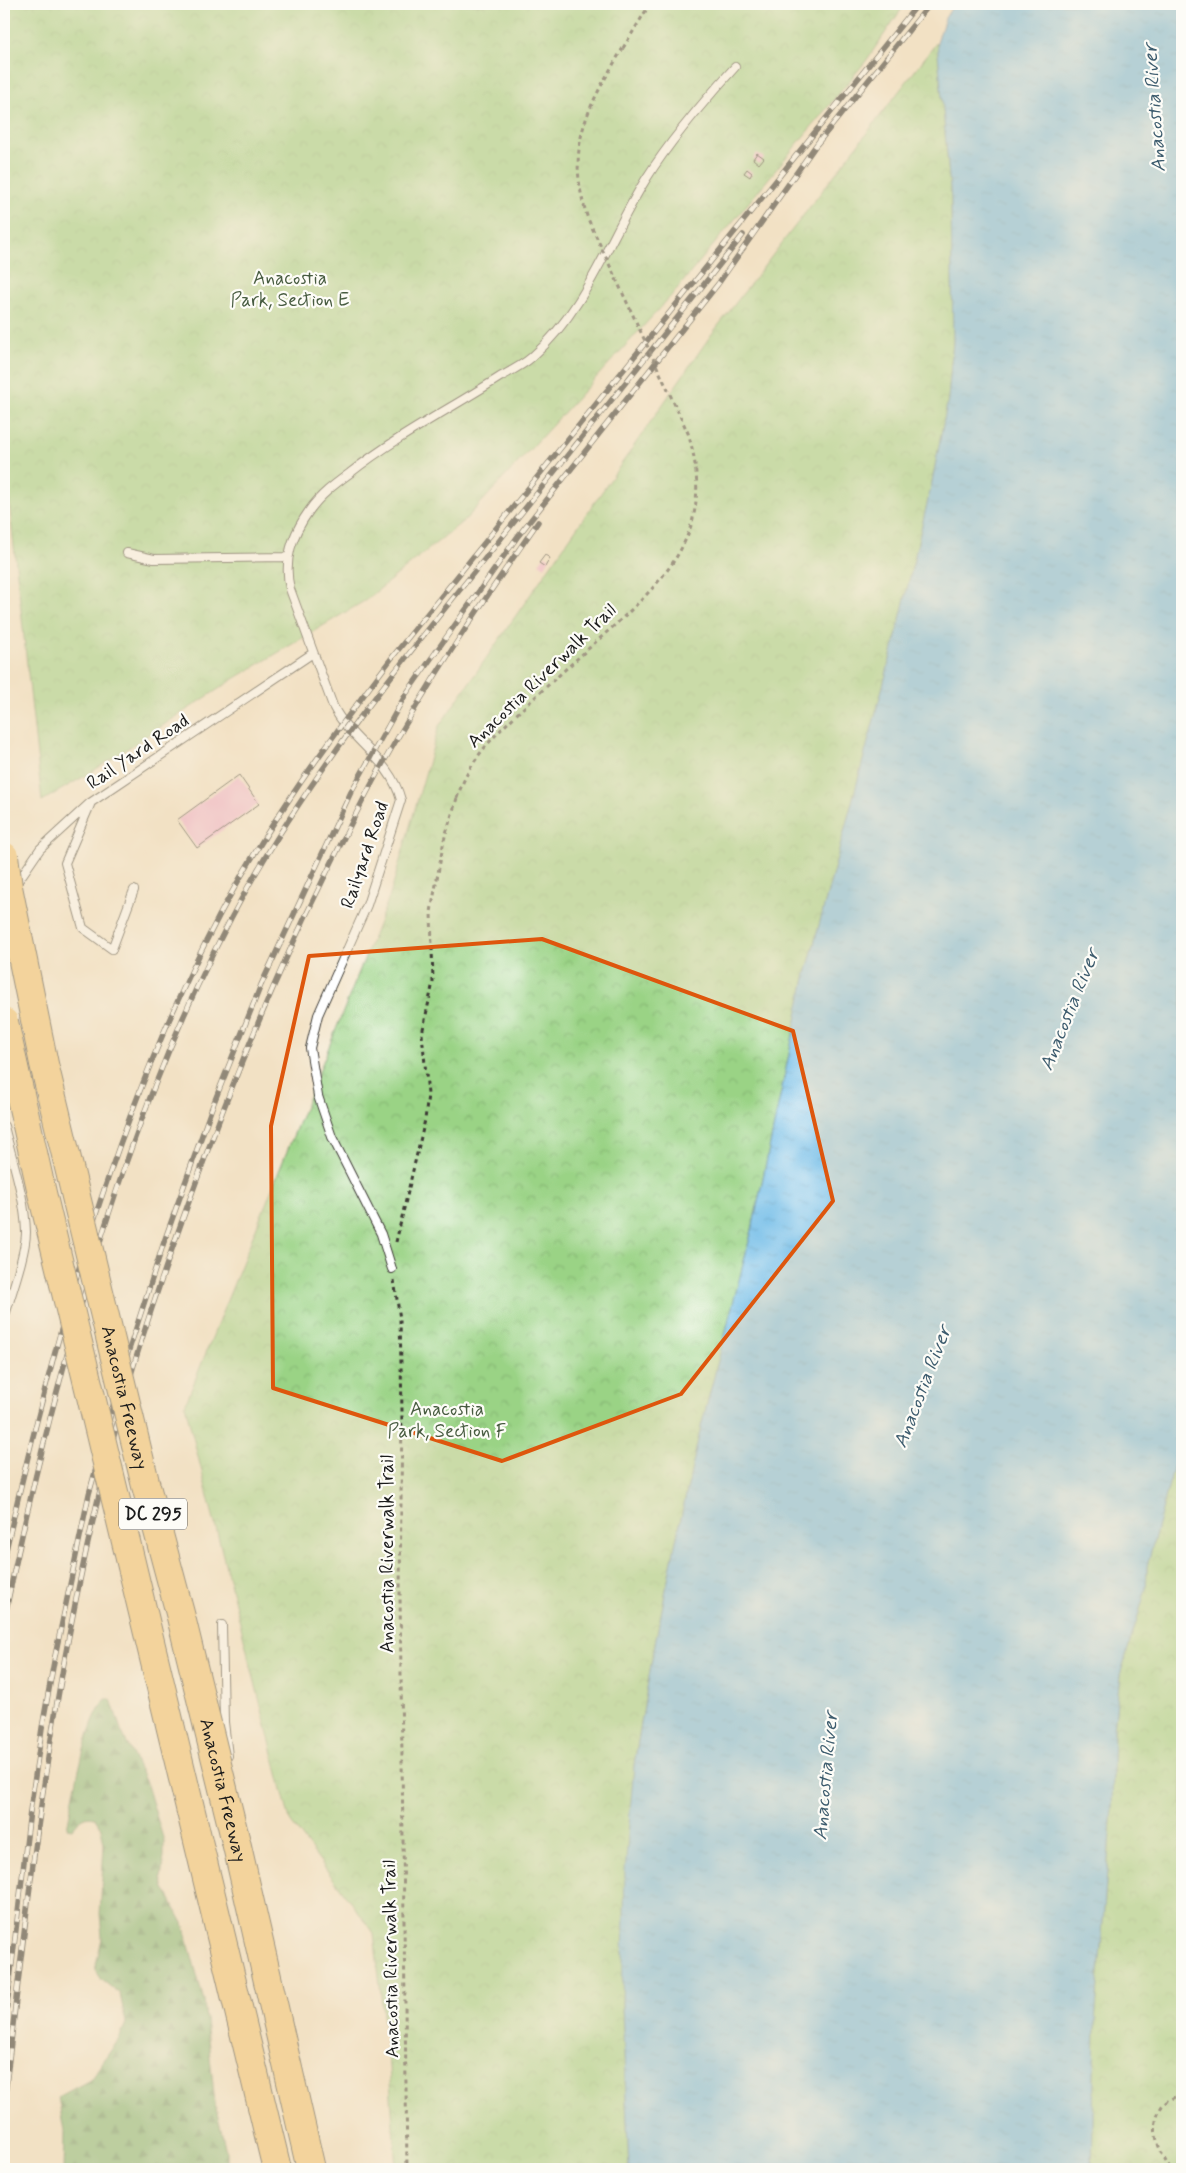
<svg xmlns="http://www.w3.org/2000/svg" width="1186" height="2173" viewBox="0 0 1186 2173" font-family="Mynerve,sans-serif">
  <defs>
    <pattern id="forest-firs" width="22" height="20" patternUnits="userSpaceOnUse" patternTransform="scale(1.25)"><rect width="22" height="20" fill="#7bb572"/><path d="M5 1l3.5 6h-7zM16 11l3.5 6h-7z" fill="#64925d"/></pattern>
    <pattern id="park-crowns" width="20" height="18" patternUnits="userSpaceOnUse" patternTransform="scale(1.25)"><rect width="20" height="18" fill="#9ad385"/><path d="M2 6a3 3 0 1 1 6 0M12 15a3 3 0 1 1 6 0" fill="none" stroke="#84b572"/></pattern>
    <pattern id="water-ripples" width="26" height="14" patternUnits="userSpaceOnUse" patternTransform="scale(1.25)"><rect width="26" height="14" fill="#6ebbe8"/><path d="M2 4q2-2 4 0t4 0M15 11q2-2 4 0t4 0" fill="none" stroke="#5fa0c6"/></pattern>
  </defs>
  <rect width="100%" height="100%" fill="#fdfcf7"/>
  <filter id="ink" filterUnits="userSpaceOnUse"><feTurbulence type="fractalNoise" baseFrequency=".02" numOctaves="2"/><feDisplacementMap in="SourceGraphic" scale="10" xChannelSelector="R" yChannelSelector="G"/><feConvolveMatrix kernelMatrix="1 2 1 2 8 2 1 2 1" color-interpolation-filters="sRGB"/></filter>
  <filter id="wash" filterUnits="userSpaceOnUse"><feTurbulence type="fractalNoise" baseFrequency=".0096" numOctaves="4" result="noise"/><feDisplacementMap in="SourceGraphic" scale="20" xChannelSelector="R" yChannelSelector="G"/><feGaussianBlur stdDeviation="1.12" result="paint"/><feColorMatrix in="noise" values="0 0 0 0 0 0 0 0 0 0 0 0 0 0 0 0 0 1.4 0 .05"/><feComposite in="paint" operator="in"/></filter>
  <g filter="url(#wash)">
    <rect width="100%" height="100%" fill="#f2e1c4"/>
    <path fill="url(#forest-firs)" stroke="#4c6847" d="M 106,1699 L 111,1699 L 121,1730 L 147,1785 L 164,1841 L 164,1856 L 161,1878 L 164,1888 L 183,1923 L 204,2001 L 215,2103 L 226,2151 L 226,2169 L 63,2169 L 64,2131 L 58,2097 L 90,2080 L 119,2039 L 126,2023 L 120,1994 L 102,1980 L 95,1969 L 102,1938 L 100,1914 L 104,1844 L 101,1828 L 94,1817 C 84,1814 78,1822 72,1829 L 67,1828 C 73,1800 86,1718 106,1699 Z"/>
    <path fill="url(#park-crowns)" stroke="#5b7850" d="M 4,4 L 905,4 L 866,61 L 672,295 L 467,518 L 366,600 L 234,679 L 93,771 L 42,801 L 4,455 Z
      M 937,42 L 951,199 L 953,342 L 948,399 L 931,487 L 895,641 L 805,978 L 752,1230 L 700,1431 L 674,1550 L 652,1659 L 634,1765 L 622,2006 L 629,2169 L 396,2169 L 389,2067 L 374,1933 L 290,1821 L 185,1405 L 390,895 L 439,726 L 711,335 Z
      M 1182,1435 L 1182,2169 L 1092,2169 L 1095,2022 L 1112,1808 L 1114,1729 L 1120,1675 L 1146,1589 L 1147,1566 Z"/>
    <path fill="url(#water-ripples)" stroke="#456c82" d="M 954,4 L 1182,4 L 1182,1435 L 1147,1566 L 1146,1589 L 1120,1675 L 1114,1729 L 1112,1808 L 1095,2022 L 1092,2169 L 629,2169 L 622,2006 L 625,1871 L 634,1765 L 652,1659 L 674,1550 L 700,1431 L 752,1230 L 805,978 L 895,641 L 931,487 L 948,399 L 953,342 L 951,199 L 937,42 L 945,18 Z"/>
    <g id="blocks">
      <path fill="#f0a5cc" d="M 757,153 L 764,158 L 759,164 L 753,159 Z
        M 747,169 L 752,173 L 750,177 L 744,173 Z
        M 545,555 L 550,558 L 545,567 L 539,563 Z
        M 239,775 L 259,804 L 197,848 L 177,820 Z"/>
    </g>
  </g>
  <g filter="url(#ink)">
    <use href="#blocks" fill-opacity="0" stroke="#3c3a35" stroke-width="1"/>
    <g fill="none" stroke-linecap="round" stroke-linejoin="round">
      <defs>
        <path id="service" d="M 127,553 L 154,559 L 287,557
          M 90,805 L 65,863 L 83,928 L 112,949 L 134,890
          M 16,884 L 40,849 L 90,803 L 313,653
          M 4,1126 C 12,1160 25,1197 26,1232 C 26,1254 10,1297 4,1319
          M 392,1269 L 381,1234 L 332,1137 L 318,1096 L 310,1048 L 318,1015 L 367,905 L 401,800 C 390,758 351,742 333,706 L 290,589 C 283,560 292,535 309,511 C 320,495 335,484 350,473 C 397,436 450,409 500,377 C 511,371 523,365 532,357 C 586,310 609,238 646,179 C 671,139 703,102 735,67
          M 222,1625 L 224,1722 L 228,1756"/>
      </defs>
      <use href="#service" stroke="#3c3a35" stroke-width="10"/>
      <path stroke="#3c3a35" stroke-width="3" stroke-dasharray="4 4" stroke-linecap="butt" d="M 623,48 L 650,4
        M 396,1242 L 425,1120 L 428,1094 L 422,1034 L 433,982 L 431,912 L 444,840 L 457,798
        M 394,1280 L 400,1319 L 402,1410 L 400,1594 L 407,2169
        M 1182,1743 L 1182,1747
        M 1170,2169 C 1159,2150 1148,2128 1162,2106 C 1166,2101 1176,2097 1182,2094"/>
      <use href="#service" stroke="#fff" stroke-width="8"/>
      <defs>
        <path id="rail" d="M 817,144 L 930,4
          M 4,1559 C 53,1341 115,1114 219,916 C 268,823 330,739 394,655 L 918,4
          M 4,1620 C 25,1515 50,1412 80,1309 C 122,1162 174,1019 249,885 C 315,769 399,665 483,561 C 570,452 657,344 743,235
          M 4,2031 L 30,1811 L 42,1728 L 55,1656 L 89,1494 L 125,1362 L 164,1242 L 211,1110 L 261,985 L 351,792 L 406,694 L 518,536 L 718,284 L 821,138
          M 4,2103 C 30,1873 57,1642 119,1417 C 138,1346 162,1276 187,1207 C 227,1095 271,985 324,878 C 343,840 361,802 382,765 C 429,681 483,601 538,522"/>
      </defs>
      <use href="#rail" stroke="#1c1c1c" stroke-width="5.5"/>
      <use href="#rail" stroke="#fdfcf7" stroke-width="4" stroke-dasharray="11" stroke-linecap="butt"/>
      <defs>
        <g id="motorway-bridge">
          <path id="s1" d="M 4,856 L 8,887 L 44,1064 L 146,1486 L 181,1617 L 237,1846 L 311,2169"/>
          <path d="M 4,1022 L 42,1193 L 277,2169"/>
        </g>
      </defs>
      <use href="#motorway-bridge" stroke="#3c3a35" stroke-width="30" stroke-linecap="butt"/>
      <path stroke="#3c3a35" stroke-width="3" stroke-dasharray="4 4" stroke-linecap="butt" d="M 457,798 C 470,759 491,739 520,711 C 549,684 578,658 607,632 C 673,573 716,527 688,433 L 588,219 C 564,147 587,108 623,48"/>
      <use href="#motorway-bridge" stroke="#f3c26a" stroke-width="28"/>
    </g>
  </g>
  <path d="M0 0H1186V2173H0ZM 542,939 L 793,1031 L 833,1201 L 681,1394 L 502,1461 L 273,1388 L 271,1126 L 309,956 Z" fill="#f2e1c4" fill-opacity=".55" fill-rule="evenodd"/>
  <path fill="none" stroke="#de560d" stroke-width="4" stroke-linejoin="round" d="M 542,939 L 793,1031 L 833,1201 L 681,1394 L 502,1461 L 273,1388 L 271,1126 L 309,956 Z"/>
  <g text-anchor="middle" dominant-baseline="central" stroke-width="4.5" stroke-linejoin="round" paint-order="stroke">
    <rect fill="#fdfcf7" stroke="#605f5e" stroke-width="1" x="119" y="1498.5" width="68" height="31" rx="4"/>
    <g font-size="18" font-weight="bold" fill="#1c1c1c">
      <text x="153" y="1514">DC 295</text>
    </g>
    <g font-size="19" fill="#485c41" stroke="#fdfcf7">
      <text x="290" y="278">Anacostia<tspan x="290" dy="22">Park, Section E</tspan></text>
      <text x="447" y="1409">Anacostia<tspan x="447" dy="22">Park, Section F</tspan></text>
    </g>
    <g font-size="19" fill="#1c1c1c" stroke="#fdfcf7">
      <text transform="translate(542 676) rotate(-44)">Anacostia Riverwalk Trail</text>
      <text transform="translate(138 752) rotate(-34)">Rail Yard Road</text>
      <text transform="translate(365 855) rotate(-71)">Railyard Road</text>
      <text stroke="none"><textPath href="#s1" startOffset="555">Anacostia Freeway</textPath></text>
      <text transform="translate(387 1554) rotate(-90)">Anacostia Riverwalk Trail</text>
      <text stroke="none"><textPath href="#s1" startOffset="960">Anacostia Freeway</textPath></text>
      <text transform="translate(391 1959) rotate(-91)">Anacostia Riverwalk Trail</text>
    </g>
    <g font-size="20" font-style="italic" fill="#3d5c6e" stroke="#fdfcf7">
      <text transform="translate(1155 108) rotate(-94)">Anacostia River</text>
      <text transform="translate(1070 1010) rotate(-68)">Anacostia River</text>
      <text transform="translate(923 1387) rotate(-69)">Anacostia River</text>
      <text transform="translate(826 1776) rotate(-85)">Anacostia River</text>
    </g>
  </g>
  <rect width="1186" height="2173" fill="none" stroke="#fdfcf7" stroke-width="20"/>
</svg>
